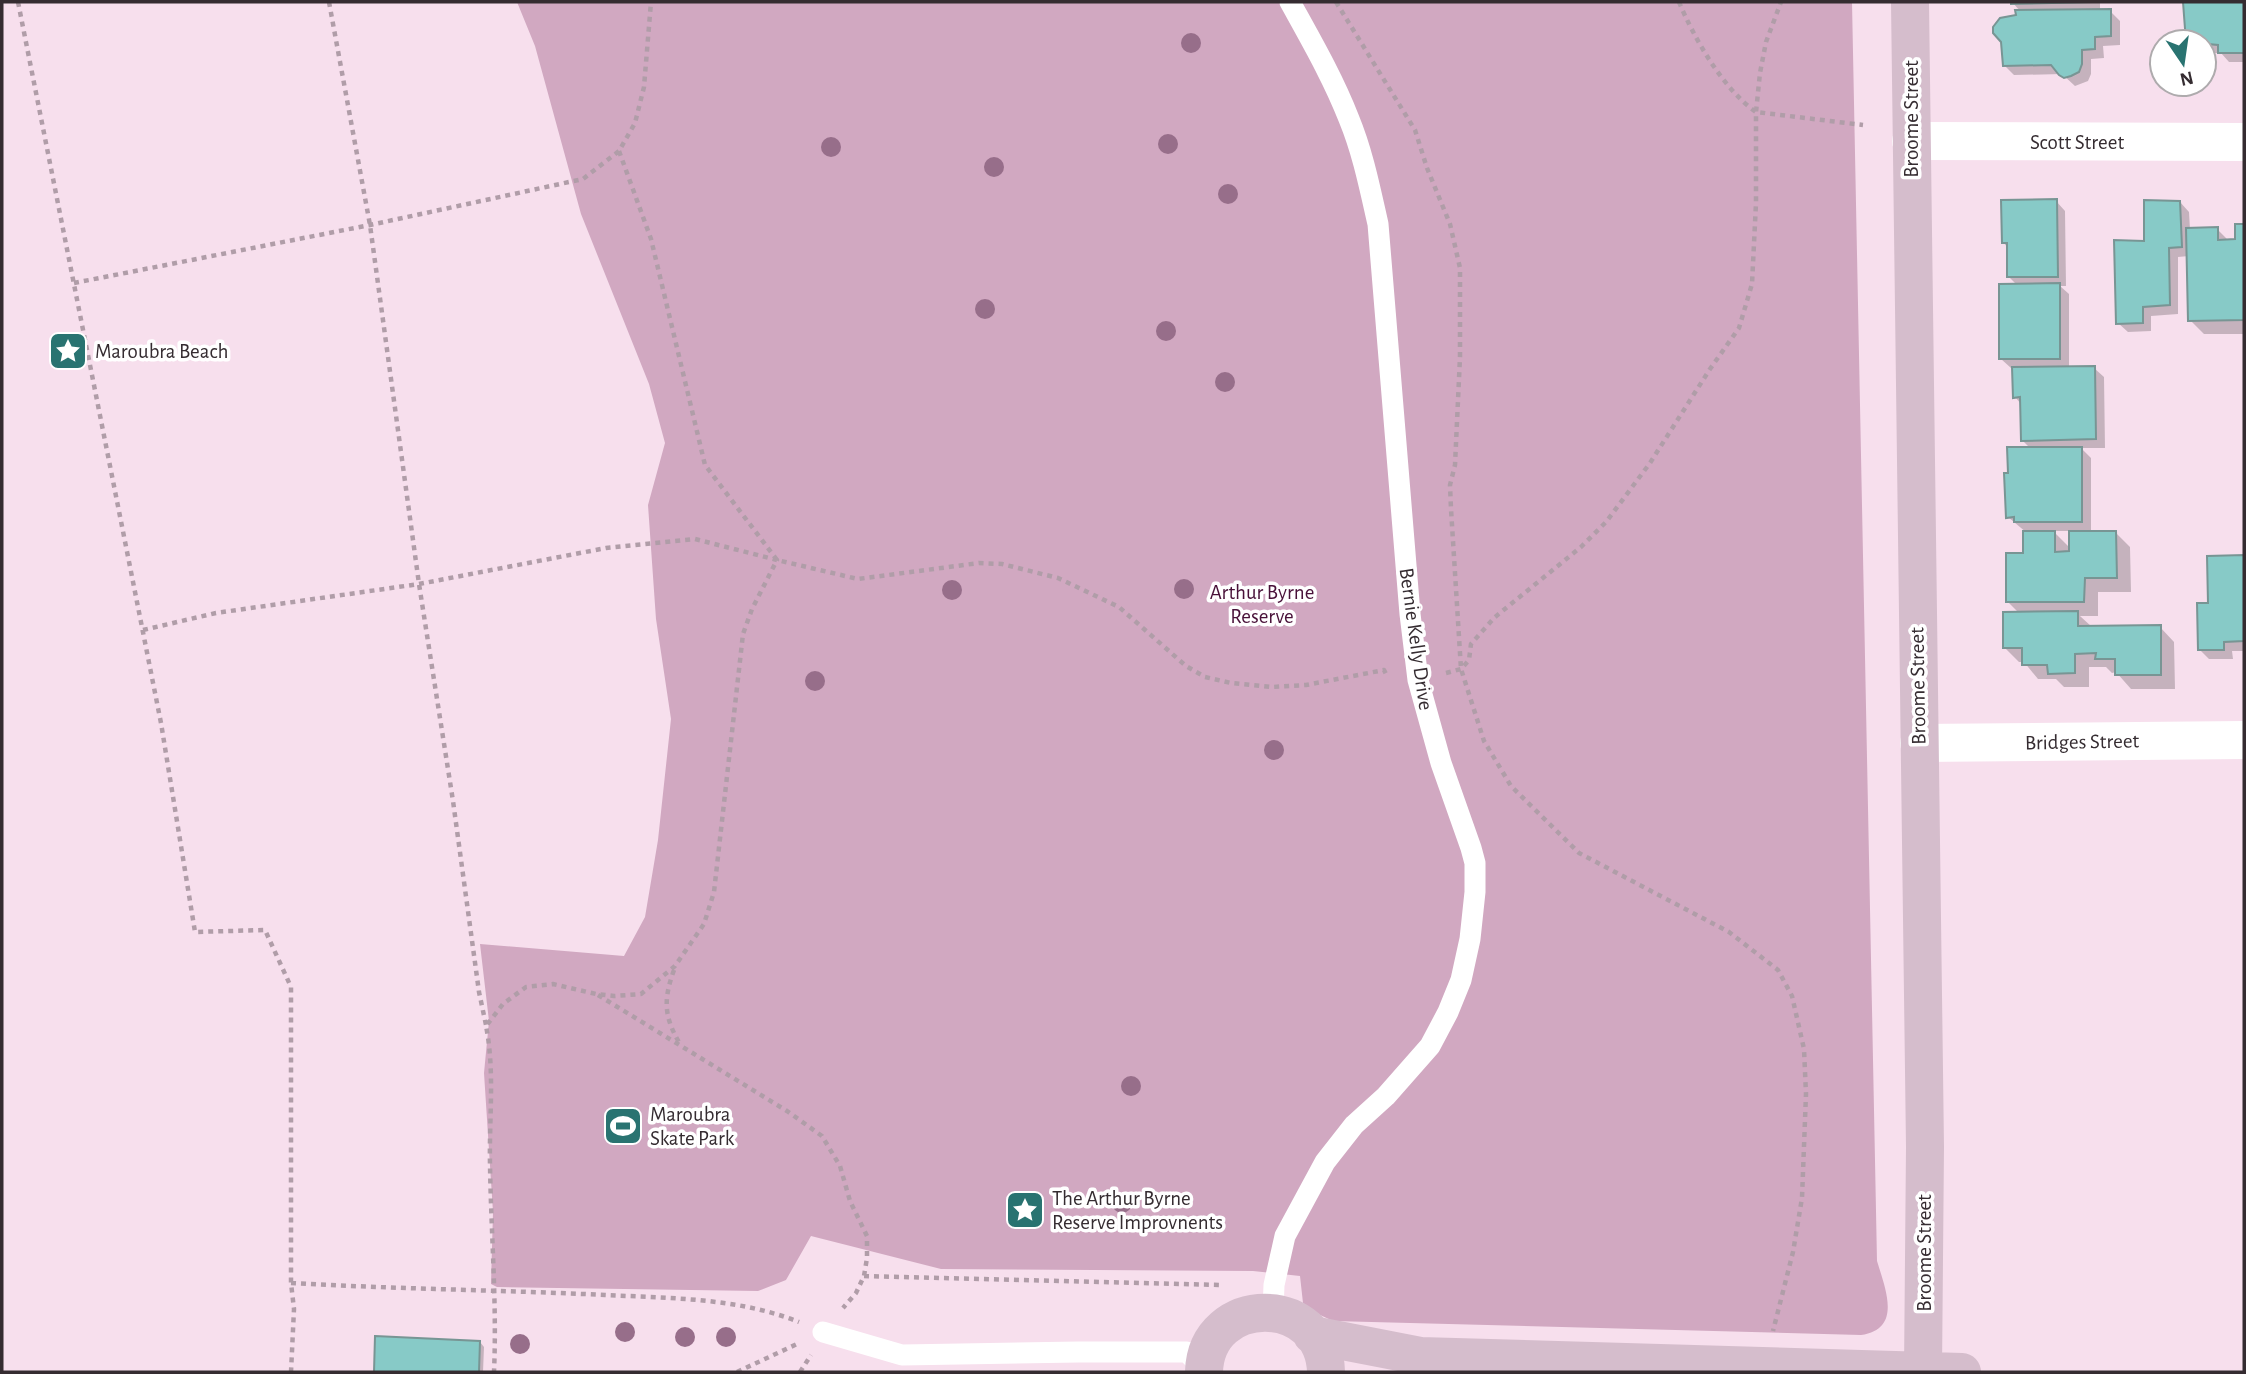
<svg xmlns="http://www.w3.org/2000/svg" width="2246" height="1374" viewBox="0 0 2246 1374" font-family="'Alegreya Sans',sans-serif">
  <rect width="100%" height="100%" fill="#f7dfed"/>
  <path fill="#d1a8c1" d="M 517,2 L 1852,2 L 1877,1261 C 1885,1288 1903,1329 1861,1335 L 1333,1321 L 1318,1314 L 1303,1303 L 1300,1276 L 1253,1271 L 941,1269 L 811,1236 L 786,1280 L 758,1291 L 497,1287 L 491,1284 L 493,1212 L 484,1073 L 489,1021 L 480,944 L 624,956 L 645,917 L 658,840 L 671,719 L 656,619 L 648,505 L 665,443 L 649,384 L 581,214 L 535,46 Z"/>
  <path fill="#0003" fill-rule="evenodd" d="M 2012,2 L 2100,2 L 2100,11 L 2110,11 L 2120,21 L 2120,45 L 2103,46 L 2104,58 L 2091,59 L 2091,74 L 2088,81 L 2075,86 L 2062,74 L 2014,75 L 2004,65 L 2018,16 L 2021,12 Z
    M 2185,2 L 2244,2 L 2244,62 L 2229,62 L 2221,53 L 2204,53 L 2204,42 L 2187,42 Z
    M 2056,201 L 2065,211 L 2066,286 L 2060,286 L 2069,294 L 2069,368 L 2094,368 L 2104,377 L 2105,448 L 2081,448 L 2091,458 L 2091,533 L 2116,533 L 2130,547 L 2131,592 L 2098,592 L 2098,616 L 2080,616 L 2092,627 L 2160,627 L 2174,642 L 2175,689 L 2131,689 L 2116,672 L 2112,673 L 2106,667 L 2089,667 L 2089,687 L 2064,687 L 2056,679 L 2038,679 L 2024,662 L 2019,662 L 2005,648 L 2019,613 L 2008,602 L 2024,555 L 2027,533 L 2008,517 L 2009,475 L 2031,449 L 2022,440 L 2022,405 L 2015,397 L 2014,368 L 2011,368 L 2001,359 L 2017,285 L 2009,277 L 2008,248 L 2003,242 ZM 2053,531 L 2071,531 L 2071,549 Z
    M 2180,202 L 2189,212 L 2190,230 L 2217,229 L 2229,241 L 2237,241 L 2237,226 L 2244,226 L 2244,334 L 2204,334 L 2190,320 L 2189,256 L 2178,257 L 2178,314 L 2151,316 L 2151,331 L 2128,332 L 2118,323 L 2146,243 Z
    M 2244,557 L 2244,651 L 2232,651 L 2233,659 L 2209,659 L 2200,650 L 2210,605 L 2209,558 Z
    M 377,1338 L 480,1342 L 484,1347 L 483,1372 L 376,1372 Z"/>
  <path fill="#87cac7" stroke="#789594" stroke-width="2" d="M 2011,2 L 2092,2 L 2011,4 Z
    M 2183,2 L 2244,2 L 2244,53 L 2218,53 L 2218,45 L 2186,42 Z
    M 2111,9 L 2111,36 L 2095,37 L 2095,49 L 2082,50 L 2082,64 L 2079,72 L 2071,76 L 2064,78 L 2059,75 L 2051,65 L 2003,66 L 2001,42 L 1993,33 L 1993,27 L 2000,18 L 2016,15 L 2015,10 Z
    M 2057,199 L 2058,277 L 2007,277 L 2007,243 L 2002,243 L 2001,200 Z
    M 2144,200 L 2180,201 L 2182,247 L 2169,248 L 2170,305 L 2143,307 L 2143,323 L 2116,324 L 2114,240 L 2144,241 Z
    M 2235,224 L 2244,224 L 2244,320 L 2188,321 L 2186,228 L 2218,227 L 2218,240 L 2235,239 Z
    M 2060,283 L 2060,359 L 1999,359 L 1999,284 Z
    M 2095,366 L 2096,439 L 2021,441 L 2020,397 L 2013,398 L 2012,367 Z
    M 2007,447 L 2082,447 L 2082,522 L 2014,522 L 2014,517 L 2006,518 L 2004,473 L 2008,473 Z
    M 2023,531 L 2055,531 L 2055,552 L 2069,551 L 2069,531 L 2116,531 L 2117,578 L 2085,578 L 2084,602 L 2006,602 L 2006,553 L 2023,553 Z
    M 2244,555 L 2244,641 L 2224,642 L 2224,650 L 2198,650 L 2197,603 L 2208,603 L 2207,556 Z
    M 2078,611 L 2078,626 L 2161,625 L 2161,675 L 2115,675 L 2115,659 L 2095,659 L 2096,653 L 2075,654 L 2075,673 L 2048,674 L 2047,665 L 2022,665 L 2022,648 L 2003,648 L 2003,612 Z
    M 375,1336 L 480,1341 L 479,1372 L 374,1372 Z"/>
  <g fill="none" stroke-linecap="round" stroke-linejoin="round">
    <path stroke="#b09da8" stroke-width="4.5" stroke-dasharray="5 5" stroke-linecap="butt" d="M 18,2 L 161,723 L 195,932 L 265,930 L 291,987 L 291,1283 L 294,1309 L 291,1372
      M 329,2 L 370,225 L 419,584 L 453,801 L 479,992 L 486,1025
      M 1336,2 L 1415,130 L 1427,168 L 1450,224 L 1460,268 L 1460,357 L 1455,465 L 1450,485 L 1451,509 L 1461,669 L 1484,741 L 1511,786 L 1579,853 L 1729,932 L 1778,970 L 1792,996 L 1804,1049 L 1806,1094 L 1802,1198 L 1793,1252 L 1773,1331
      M 1679,2 C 1694,38 1723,89 1756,112 L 1863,125
      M 619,151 L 651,239 L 705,465 L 777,560 L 858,579 L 979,563 L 1002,564 L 1058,578 L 1119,607 L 1186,666 L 1205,677 L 1231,683 L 1272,687 L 1306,685 L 1384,670 L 1386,674
      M 74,283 L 370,225 L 583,179 L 619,151 L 635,123 L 644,87 L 651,2
      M 143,630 L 216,613 L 419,584 L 606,548 L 695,539 L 777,560 L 752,609 L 743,634 L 714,892 L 704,924 L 675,966 L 641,994 L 614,996 L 596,994 L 553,984 L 526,987 L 503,1004 L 486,1026 C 495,1071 489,1119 490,1164 C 491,1234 497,1303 494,1372
      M 1446,673 L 1461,669 L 1469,660 L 1471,644 L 1495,617 L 1581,547 L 1606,522 L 1650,463 L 1710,369 L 1739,328 L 1752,284 L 1756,203 L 1756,112 L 1760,73 L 1766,42 L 1781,2
      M 674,970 C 663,1000 664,1017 680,1044
      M 598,995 L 787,1111 L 822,1136 L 840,1166 L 850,1201 L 867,1236 L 867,1258 L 864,1276 L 856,1293 L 843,1308
      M 864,1276 L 1220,1285
      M 291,1283 C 396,1289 501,1290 605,1295 C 670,1298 739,1298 799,1322
      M 737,1372 L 797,1344
      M 800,1372 L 811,1355"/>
    <path stroke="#fff" stroke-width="21" d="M 1273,1312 L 1274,1285 L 1285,1236 L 1325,1162 L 1354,1125 L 1386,1096 L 1430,1046 L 1448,1012 L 1461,980 L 1470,939 L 1475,892 L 1475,863 L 1471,848 L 1441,763 L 1418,680 L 1410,614 L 1378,224 C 1370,189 1363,153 1349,119 C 1333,78 1311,40 1290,2
      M 823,1332 L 902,1355 L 1079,1352 L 1187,1352 L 1204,1369"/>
    <path stroke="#fff" stroke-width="38" d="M 1911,141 L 2244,142
      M 1919,743 L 2244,740"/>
    <path stroke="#d5bdcc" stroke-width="38" d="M 1910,2 L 1925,1147 L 1923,1371
      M 1312,1335 L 1420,1356 L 1962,1372
      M 1204,1372 C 1206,1293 1324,1293 1326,1372"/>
  </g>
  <g fill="#976e8a">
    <circle cx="1191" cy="43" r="10"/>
    <circle cx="1168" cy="144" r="10"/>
    <circle cx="831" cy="147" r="10"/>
    <circle cx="994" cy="167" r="10"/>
    <circle cx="1228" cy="194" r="10"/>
    <circle cx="985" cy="309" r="10"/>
    <circle cx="1166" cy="331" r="10"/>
    <circle cx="1225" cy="382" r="10"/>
    <circle cx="1184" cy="589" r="10"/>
    <circle cx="952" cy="590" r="10"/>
    <circle cx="815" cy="681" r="10"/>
    <circle cx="1274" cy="750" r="10"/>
    <circle cx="1131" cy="1086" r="10"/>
    <circle cx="1122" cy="1203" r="10"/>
    <circle cx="625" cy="1332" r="10"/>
    <circle cx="685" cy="1337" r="10"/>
    <circle cx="726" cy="1337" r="10"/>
    <circle cx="520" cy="1344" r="10"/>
  </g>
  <defs>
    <symbol id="sight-square" viewBox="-11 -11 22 22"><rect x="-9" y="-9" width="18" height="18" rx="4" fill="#297371" stroke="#fff"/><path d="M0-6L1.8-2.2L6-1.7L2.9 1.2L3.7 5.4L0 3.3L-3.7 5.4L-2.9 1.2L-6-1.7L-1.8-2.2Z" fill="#fff"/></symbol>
    <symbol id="stadium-square" viewBox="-11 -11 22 22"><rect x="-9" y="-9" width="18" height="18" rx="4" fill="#297371" stroke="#fff"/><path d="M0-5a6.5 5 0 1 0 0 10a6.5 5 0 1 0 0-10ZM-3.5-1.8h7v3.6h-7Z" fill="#fff"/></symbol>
  </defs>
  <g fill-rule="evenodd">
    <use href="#sight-square" x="46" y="329" width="44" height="44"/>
    <use href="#stadium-square" x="601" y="1104" width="44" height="44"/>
    <use href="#sight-square" x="1003" y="1188" width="44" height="44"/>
  </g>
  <g text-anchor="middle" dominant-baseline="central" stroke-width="7" stroke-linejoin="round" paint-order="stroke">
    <g font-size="21" fill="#352c31" stroke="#fff">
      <text transform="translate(1911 119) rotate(-90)">Broome Street</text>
      <text x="2077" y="142">Scott Street</text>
      <text transform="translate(1416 639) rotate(82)">Bernie Kelly Drive</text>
      <text transform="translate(1918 686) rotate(-91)">Broome Street</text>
      <text transform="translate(2082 742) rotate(-1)">Bridges Street</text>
      <text transform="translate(1924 1253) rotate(-90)">Broome Street</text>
    </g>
    <g font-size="21" fill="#352c31" stroke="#fff" text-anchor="start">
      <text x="95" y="351">Maroubra Beach</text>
      <text x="650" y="1114">Maroubra<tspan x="650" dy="24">Skate Park</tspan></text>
      <text x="1052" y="1198">The Arthur Byrne<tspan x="1052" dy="24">Reserve Improvnents</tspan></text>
    </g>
    <g font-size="21" fill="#491139" stroke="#fff">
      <text x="1262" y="592">Arthur Byrne<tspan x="1262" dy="24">Reserve</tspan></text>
    </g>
  </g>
  <rect width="2246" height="1374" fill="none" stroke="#352c31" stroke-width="7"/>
  <g transform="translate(2183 63) rotate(167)"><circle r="33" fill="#ffffff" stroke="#aeabad" stroke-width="2"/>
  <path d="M0-5L12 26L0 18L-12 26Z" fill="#297371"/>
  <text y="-10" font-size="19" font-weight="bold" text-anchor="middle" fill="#352c31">N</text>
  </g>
</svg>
